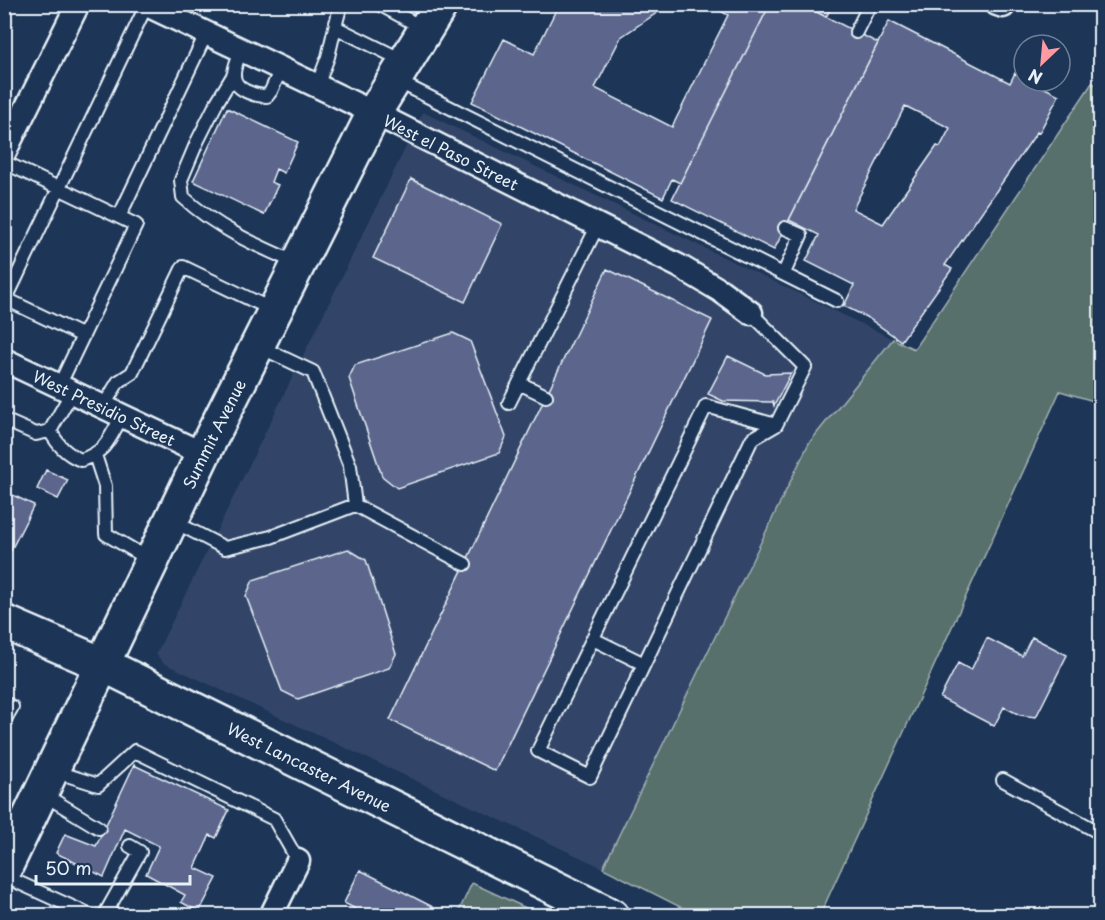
<svg xmlns="http://www.w3.org/2000/svg" width="1105" height="920" viewBox="0 0 1105 920" font-family="'Playpen Sans',sans-serif">
  <rect width="100%" height="100%" fill="#1d3557"/>
  <filter id="ink" filterUnits="userSpaceOnUse"><feTurbulence type="fractalNoise" baseFrequency=".0167" numOctaves="2"/><feDisplacementMap in="SourceGraphic" scale="12" xChannelSelector="R" yChannelSelector="G"/><feConvolveMatrix kernelMatrix="1 2 1 2 8 2 1 2 1" color-interpolation-filters="sRGB"/></filter>
  <g filter="url(#ink)">
    <path fill="#304467" d="M 423,112 L 893,339 L 809,443 L 603,868 L 163,663 L 156,654 Z"/>
    <path fill="#59706c" stroke="#a0b0b2" stroke-width="1.5" d="M 1092,83 L 1100,87 L 1100,403 L 1060,391 L 820,915 L 696,915 L 603,868 L 809,443 L 893,339 L 914,349 Z
      M 472,883 L 541,915 L 457,915 Z"/>
    <path fill="#5b668d" stroke="#e8f1f8" stroke-width="1.5" fill-rule="evenodd" d="M 559,4 L 670,4 L 621,37 L 595,88 L 672,127 L 728,15 L 708,4 L 770,4 L 680,183 L 672,179 L 663,198 L 472,102 L 504,39 L 534,54 Z
      M 770,4 L 801,4 L 878,43 L 774,250 L 672,199 Z
      M 801,4 L 833,4 L 826,17 Z
      M 4,10 L 9,13 L 12,19 L 11,25 L 4,30 Z
      M 889,21 L 1010,83 L 1015,73 L 1024,77 L 1024,81 L 1031,81 L 1059,95 L 1039,133 L 1037,132 L 945,265 L 952,269 L 901,341 L 868,318 L 844,306 L 854,285 L 806,261 L 819,235 L 789,220 ZM 905,106 L 950,128 L 940,147 L 937,146 L 883,224 L 853,209 Z
      M 227,108 L 298,142 L 284,173 L 276,169 L 271,182 L 278,185 L 264,215 L 193,181 Z
      M 411,179 L 502,224 L 465,302 L 373,258 Z
      M 607,269 L 712,320 L 495,771 L 390,720 Z
      M 453,333 L 470,341 L 506,437 L 499,453 L 397,488 L 382,476 L 349,378 L 355,365 Z
      M 728,356 L 765,374 L 791,373 L 774,406 L 773,402 L 723,401 L 708,394 Z
      M 46,470 L 68,480 L 58,499 L 37,489 Z
      M 4,491 L 34,505 L 4,564 Z
      M 348,549 L 366,560 L 396,654 L 389,668 L 298,699 L 282,691 L 246,596 L 253,580 Z
      M 1032,637 L 1067,655 L 1036,717 L 1020,715 L 1004,707 L 994,726 L 940,698 L 958,663 L 971,670 L 987,638 L 1022,656 Z
      M 134,765 L 229,810 L 216,838 L 210,835 L 195,868 L 217,878 L 199,912 L 181,902 L 185,895 L 146,874 L 159,846 L 125,829 L 104,877 L 56,853 L 65,834 L 96,846 Z
      M 360,870 L 433,907 L 428,916 L 350,916 L 354,908 L 344,903 Z"/>
    <g fill="none" stroke-linecap="round" stroke-linejoin="round">
      <defs>
        <path id="service" d="M 341,4 L 335,27 L 404,61
          M 379,4 L 423,28
          M 856,32 L 870,4
          M 241,50 C 239,57 234,66 234,74 C 233,90 255,96 267,96 L 271,91 L 281,69
          M 234,74 L 217,102 L 197,142 L 181,180 L 183,197 C 215,227 257,246 297,263
          M 395,80 L 837,301
          M 317,86 L 328,57 L 335,27
          M 4,162 L 136,225 L 59,386
          M 119,217 L 206,34
          M 784,273 L 801,235 L 785,228
          M 6,299 L 83,336
          M 4,303 L 147,4
          M 751,313 L 805,367 L 776,425 L 752,439 L 590,777 L 538,751 L 706,406 L 776,425
          M 519,383 L 546,396
          M 509,403 L 598,225
          M 103,407 L 118,382 L 132,373 L 183,267 L 275,311
          M 4,420 L 36,434 L 50,431 L 72,392
          M 50,431 C 58,445 66,454 81,460 C 107,451 109,439 122,416
          M 95,455 L 105,486 L 106,534 L 152,561
          M 355,505 L 465,564
          M 173,521 L 225,548 L 271,537 L 355,505 L 350,466 L 313,372 L 258,346
          M 593,639 L 644,664
          M 4,703 L 12,707 L 4,721
          M 54,771 L 98,785 L 135,751 L 274,819 L 298,861
          M 1003,780 L 1100,833
          M 43,794 L 99,828
          M 4,876 L 92,916
          M 104,916 L 140,852 L 130,846"/>
        <g id="minor">
          <path id="s1" d="M 145,4 L 374,113 L 679,266 L 721,291 L 751,313"/>
          <path d="M 997,4 L 1003,6"/>
          <path d="M 4,153 L 78,4"/>
          <path id="s2" d="M 4,360 L 203,454"/>
          <path d="M 271,916 L 298,861"/>
        </g>
        <g id="secondary">
          <path id="s3" d="M 4,622 L 104,665 L 612,916"/>
          <path id="s4" d="M 4,870 L 203,454 L 374,113 L 441,4"/>
        </g>
      </defs>
      <use href="#service" stroke="#e8f1f8" stroke-width="16"/>
      <use href="#minor" stroke="#e8f1f8" stroke-width="27"/>
      <use href="#secondary" stroke="#e8f1f8" stroke-width="38"/>
      <use href="#service" stroke="#1d3557" stroke-width="12"/>
      <use href="#minor" stroke="#1d3557" stroke-width="22"/>
      <use href="#secondary" stroke="#1d3557" stroke-width="33"/>
    </g>
  </g>
  <g text-anchor="middle" dominant-baseline="central" stroke-width="6" stroke-linejoin="round" paint-order="stroke">
    <g font-size="16" fill="#e8f1f8" stroke="#1d3557">
      <text stroke="none"><textPath href="#s1" startOffset="340">West el Paso Street</textPath></text>
      <text stroke="none"><textPath href="#s2" startOffset="111">West Presidio Street</textPath></text>
      <text stroke="none"><textPath href="#s4" startOffset="484">Summit Avenue</textPath></text>
      <text stroke="none"><textPath href="#s3" startOffset="338">West Lancaster Avenue</textPath></text>
    </g>
  </g>
  <rect width="1105" height="920" fill="none" stroke="#1d3557" stroke-width="24"/>
  <rect x="12" y="12" width="1081" height="896" fill="none" stroke="#e8f1f8" stroke-width="2" filter="url(#ink)"/>
  <g transform="translate(1042 63) rotate(206)"><circle r="28" fill="#1d3557" stroke="#6e8097" stroke-width="1.5"/>
  <path d="M0-4.5L10 22L0 15L-10 22Z" fill="#ff9aa2"/>
  <text y="-9" font-size="16" font-weight="bold" text-anchor="middle" fill="#e8f1f8">N</text>
  </g>
  <path d="M36 875v9h154v-9" fill="none" stroke="#e8f1f8" stroke-width="3"/>
  <text x="45" y="875" font-size="18" fill="#e8f1f8" stroke="#1d3557" stroke-width="4.5" paint-order="stroke">50 m</text>
</svg>
